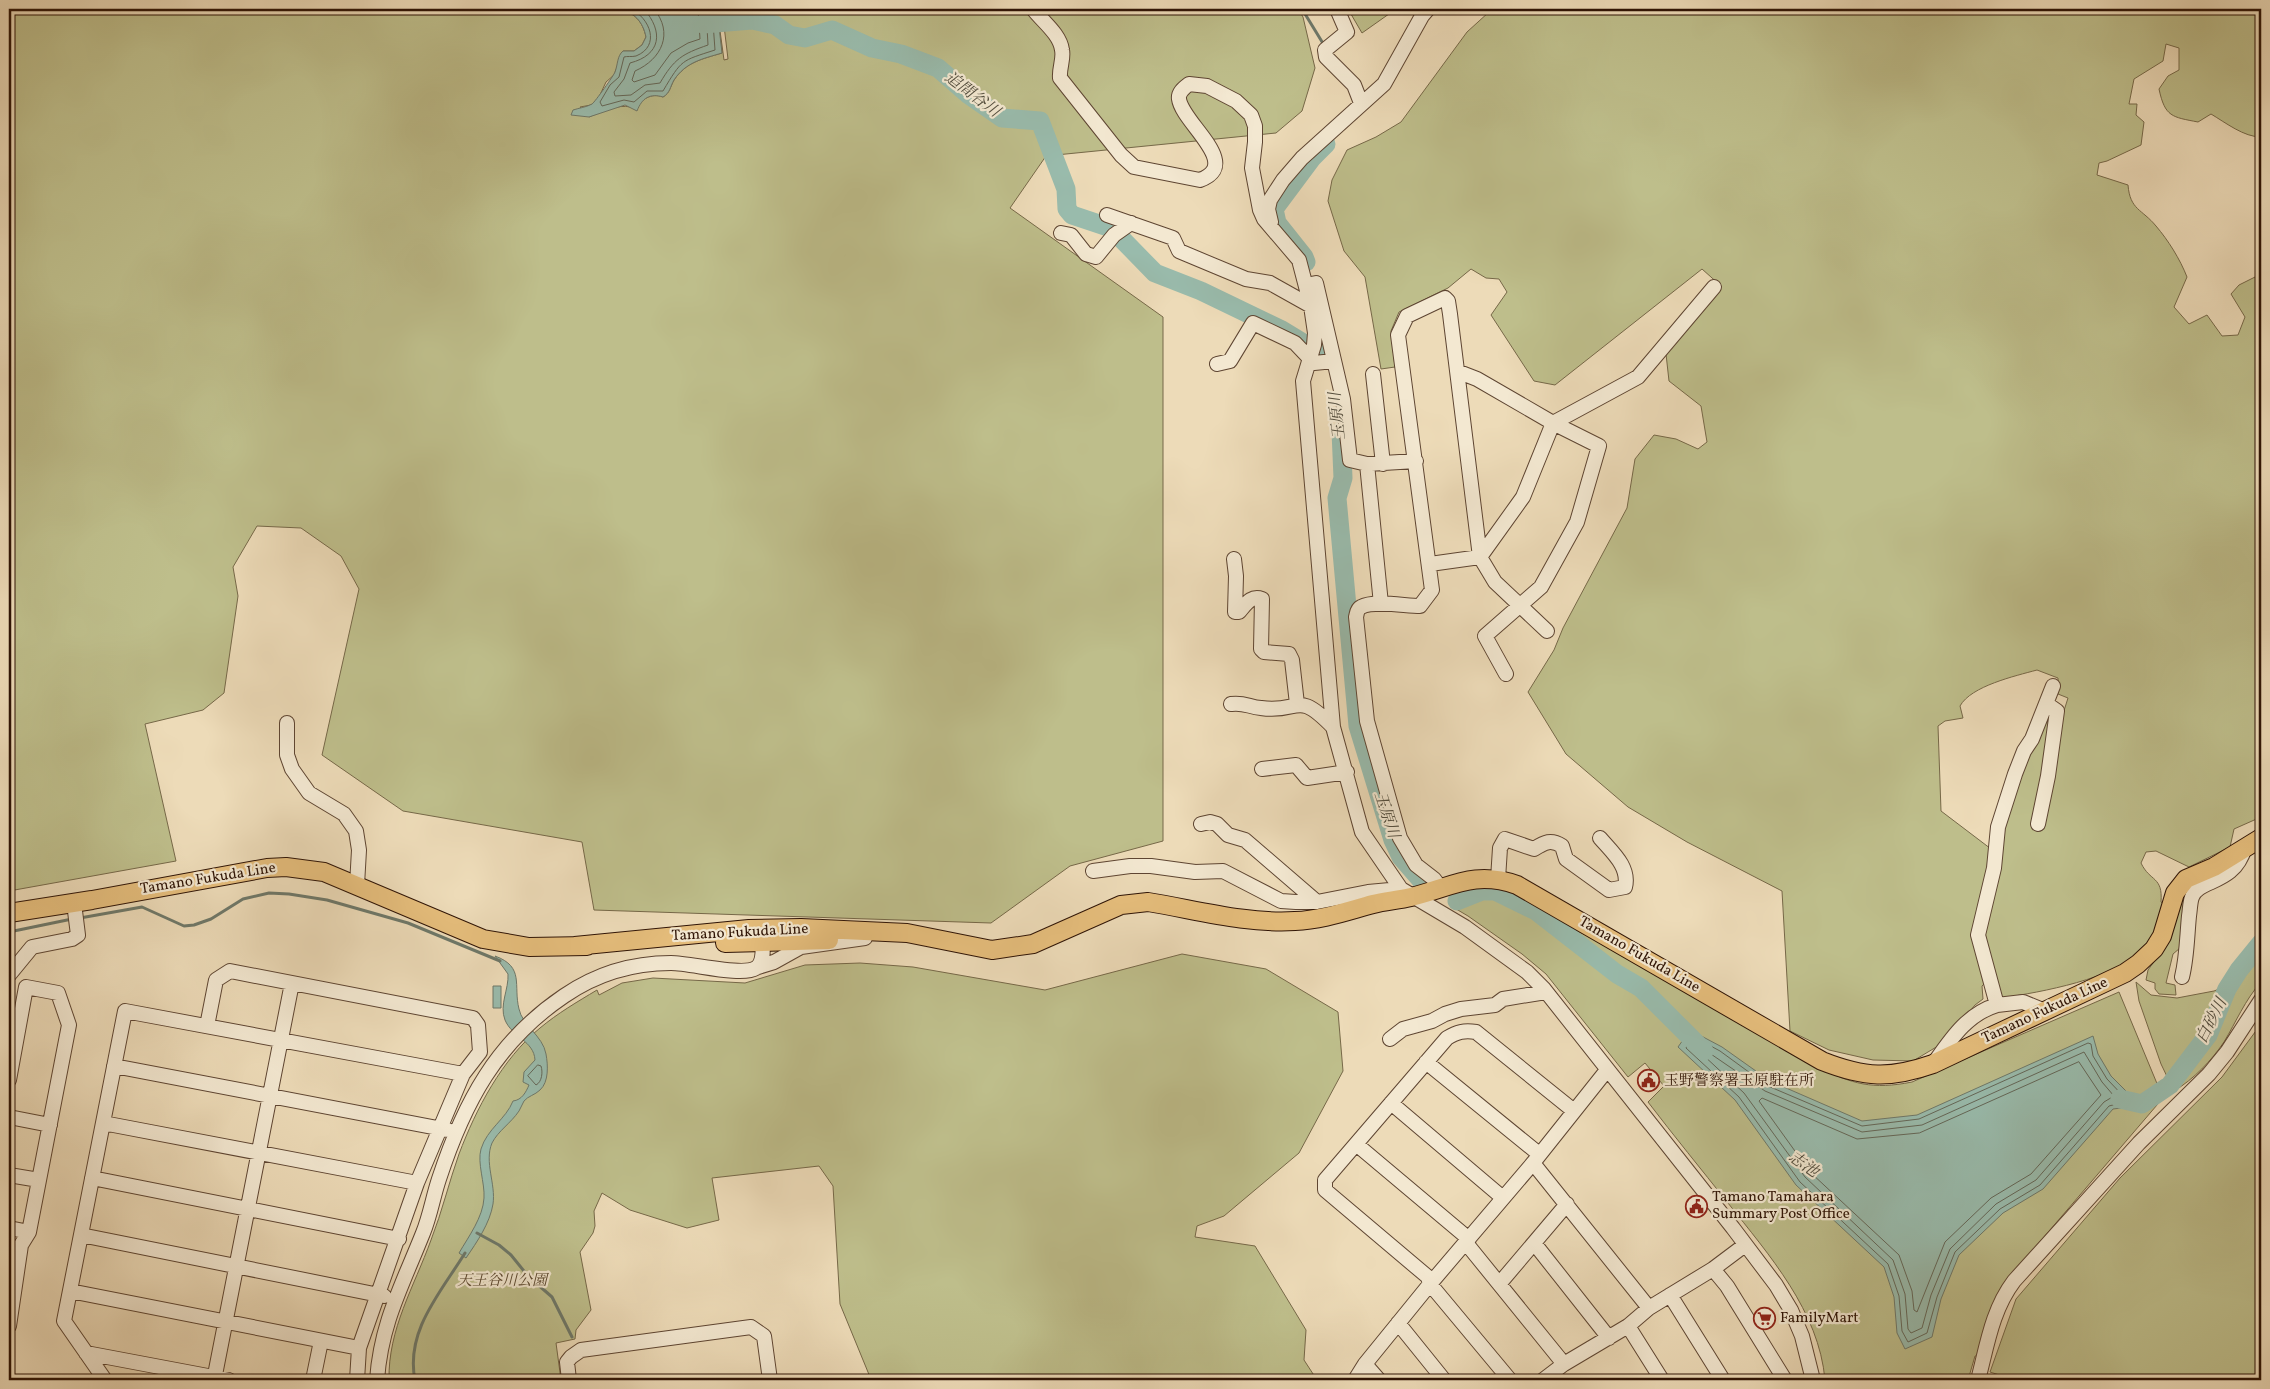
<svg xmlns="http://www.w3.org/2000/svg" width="2270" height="1389" viewBox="0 0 2270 1389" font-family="Vollkorn,'Noto Serif JP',serif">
  <rect width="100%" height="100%" fill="#eddbb8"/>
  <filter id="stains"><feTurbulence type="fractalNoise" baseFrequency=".004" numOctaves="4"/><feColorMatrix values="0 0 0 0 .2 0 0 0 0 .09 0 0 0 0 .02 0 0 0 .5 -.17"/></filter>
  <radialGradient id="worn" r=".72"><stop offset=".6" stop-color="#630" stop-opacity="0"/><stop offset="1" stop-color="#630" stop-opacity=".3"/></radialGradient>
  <path fill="#bebe8b" stroke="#766848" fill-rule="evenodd" d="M 9,9 L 602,9 C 607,12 612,10 618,10 C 634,11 643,22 646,37 L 642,45 L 634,51 L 623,51 L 614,75 L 606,82 L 599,97 L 591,105 L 580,107 L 589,117 C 601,112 617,104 631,107 C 643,101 650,92 663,97 C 670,93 670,87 674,80 C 686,62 702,59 722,53 L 717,9 L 724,60 L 728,59 L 722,9 L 1298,9 L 1303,17 L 1315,68 L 1302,111 L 1276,133 L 1046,156 L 1010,208 L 1163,317 L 1163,841 L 1070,866 L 991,923 L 594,910 L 582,842 L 403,811 L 322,755 L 359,589 L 341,556 L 301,528 L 257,526 L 233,567 L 238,596 L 224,693 L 203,710 L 145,724 L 176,861 L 9,891 Z
    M 1348,9 L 1396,9 L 1362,33 Z
    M 1489,9 L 2261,9 L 2261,137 C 2244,137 2226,123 2211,114 L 2198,122 C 2172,117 2165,117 2159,89 L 2168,76 L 2179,70 L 2179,48 L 2166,44 L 2163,61 L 2134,79 L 2129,104 L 2137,104 L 2136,115 L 2144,122 L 2141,145 L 2107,161 L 2099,163 L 2097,175 L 2128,185 C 2130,210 2142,209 2156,226 C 2168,240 2180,259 2187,277 L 2174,307 L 2189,324 L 2207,315 L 2222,336 L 2238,335 L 2245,317 L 2231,294 L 2239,285 L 2261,274 L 2261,817 L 2234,829 L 2230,847 L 2189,867 L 2156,851 L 2146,852 L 2141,863 C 2150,882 2163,876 2161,902 L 2166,905 C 2160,919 2154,938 2143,950 C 2115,979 2041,992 2002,998 L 1993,975 L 1982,986 L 1983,999 L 1975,1005 L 1943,1043 L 1913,1061 L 1873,1060 L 1829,1050 L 1790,1031 L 1782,891 L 1687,842 L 1628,807 L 1566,754 L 1528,692 L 1554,650 L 1563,628 L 1627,508 L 1635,459 L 1654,435 L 1676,439 L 1698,449 L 1707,442 L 1701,406 L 1669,381 L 1666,354 L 1721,286 L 1702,269 L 1555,385 L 1534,381 L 1491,315 L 1507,292 L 1499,279 L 1486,278 L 1471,269 L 1448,288 L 1399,312 L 1391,331 L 1395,367 L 1381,369 L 1365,277 L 1344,251 L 1328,201 L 1332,180 L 1347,150 L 1376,137 L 1401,122 L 1467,32 L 1489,12 ZM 2037,670 L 2058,678 L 2058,694 L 2068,698 L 2062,717 L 2052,722 L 2047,721 C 2023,761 2004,809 1999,855 L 1941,811 L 1938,726 L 1945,721 L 1963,718 L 1960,706 C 1971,686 2015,676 2037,670 Z
    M 1474,885 L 1509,889 L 1529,900 L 1550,918 L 1590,937 L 1817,1067 C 1853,1084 1872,1090 1912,1082 L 2119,992 L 2163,1098 L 2002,1286 L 1990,1311 L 1978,1356 L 1975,1356 L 1968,1380 L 1825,1380 C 1819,1311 1769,1255 1728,1203 C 1701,1169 1674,1136 1648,1102 L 1664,1086 L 1645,1063 L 1628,1077 L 1546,974 L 1522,954 L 1468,916 L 1451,906 C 1453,891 1461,890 1474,885 Z
    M 2184,895 L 2186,898 L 2180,948 L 2173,954 L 2166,983 L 2175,985 L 2176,995 L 2159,994 L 2155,989 L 2155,983 L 2146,980 L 2148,970 L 2161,952 L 2175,922 L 2179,900 Z
    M 1182,954 L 1266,969 L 1338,1012 L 1343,1071 L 1299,1153 L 1224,1216 L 1197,1226 L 1195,1237 L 1255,1246 L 1306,1330 L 1304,1360 L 1317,1380 L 895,1380 L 870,1377 L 840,1304 L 833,1186 L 819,1166 L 712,1178 L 719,1220 L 687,1228 L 630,1210 L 602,1193 L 594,1211 L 595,1226 L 593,1233 L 580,1252 L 591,1310 L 576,1330 L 575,1339 L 556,1343 L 561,1380 L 389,1380 C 388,1329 414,1287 431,1240 C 442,1212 449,1182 459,1154 C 476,1109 502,1059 540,1028 C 558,1013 577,1002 597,990 L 599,995 L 622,983 L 653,978 L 745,983 L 805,965 L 860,963 L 913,967 L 1045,990 Z
    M 2261,957 L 2261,982 C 2245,1000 2236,1022 2224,1042 C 2211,1061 2194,1079 2174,1091 L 2161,1064 L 2139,1001 L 2136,982 L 2151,995 L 2177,998 L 2214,991 L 2240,981 Z
    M 2261,1024 L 2261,1380 L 2015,1380 L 1990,1372 L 2016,1299 L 2120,1178 L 2222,1077 Z"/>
  <path fill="#99bbac" stroke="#6e7869" d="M 602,9 L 717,9 L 722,53 C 702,59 686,62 674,80 C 670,87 670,93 663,97 C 650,93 642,98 637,111 L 625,105 L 589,117 L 571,115 L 573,110 C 579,108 587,107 592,104 C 595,102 614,75 615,72 C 618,64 617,56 623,51 L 634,51 L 642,45 L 646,37 C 643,22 634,11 618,10 C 612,10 607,12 602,9 Z
    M 495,956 C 525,967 513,985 519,1009 C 522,1025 543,1036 546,1054 C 548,1065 549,1082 540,1090 C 535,1095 528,1096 524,1101 C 522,1104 521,1108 519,1111 C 511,1123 498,1131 492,1143 C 484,1162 496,1184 493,1204 C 490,1223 477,1242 466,1258 L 459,1253 C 469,1236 483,1217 484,1198 C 485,1183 477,1163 481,1149 C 487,1129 506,1119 513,1101 C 522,1100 526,1092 529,1085 L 523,1082 L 524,1072 L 535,1060 C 534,1041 512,1037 505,1020 C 499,1005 509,989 508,974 Z
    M 493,986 L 501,986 L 501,1008 L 493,1008 Z
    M 1690,1030 L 1722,1047 L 1770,1081 L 1862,1121 L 1917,1115 L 2093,1036 L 2098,1054 L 2111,1076 L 2134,1099 L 2140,1099 L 2146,1105 L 2113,1109 L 2043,1189 L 2003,1213 L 1959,1255 L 1941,1299 L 1932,1337 L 1905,1349 L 1897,1333 L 1894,1297 L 1884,1267 L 1796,1185 L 1735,1100 L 1678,1047 Z"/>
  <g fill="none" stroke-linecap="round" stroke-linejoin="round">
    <path stroke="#646758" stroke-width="1" d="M 631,9 C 650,18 661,46 636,56 C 632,57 627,56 624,57 L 619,77 L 610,85 L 600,102 L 602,106 L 624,100 L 634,102 L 647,91 L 663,91 C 682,59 681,61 715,50 L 712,9
      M 644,9 C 664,32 661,55 630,63 L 624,79 L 614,92 L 615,96 L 631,95 L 645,85 L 660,83 C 674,59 682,54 708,45 L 706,9
      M 654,9 C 674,33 662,59 635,71 L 632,80 L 634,82 L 655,75 L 671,53 L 688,43 L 700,39 L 698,9
      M 1694,1037 L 1720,1051 L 1768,1086 L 1862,1126 L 1919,1119 L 2088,1043 L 2091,1044 L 2093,1056 L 2107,1079 L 2128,1101 L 2109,1106 L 2040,1185 L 2000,1209 L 1955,1252 L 1937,1297 L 1927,1333 L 1908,1342 L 1902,1331 L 1899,1296 L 1888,1264 L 1800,1182 L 1739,1097 L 1686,1048 L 1691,1038 Z
      M 1705,1050 L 1765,1091 L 1862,1132 L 1922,1125 L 2084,1052 L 2102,1082 L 2114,1096 L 2104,1102 L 2036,1180 L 1996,1204 L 1950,1249 L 1931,1295 L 1922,1328 L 1911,1333 L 1908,1329 L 1905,1294 L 1893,1260 L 1805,1177 L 1744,1093 L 1702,1054 L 1702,1051 Z
      M 2079,1062 L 2101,1095 L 2031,1174 L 1991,1198 L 1945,1242 L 1917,1312 L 1914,1310 L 1912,1291 L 1899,1255 L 1810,1172 L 1759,1101 L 1762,1098 L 1857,1139 L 1919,1133 Z
      M 538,1065 L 541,1066 C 543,1072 542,1082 536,1085 L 528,1076 Z"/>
    <path stroke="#6e7869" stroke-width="3" d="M 1302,9 L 1324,45
      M 80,918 L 142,907 L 184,926 L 194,925 L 211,919 L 243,899 L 269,893 L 289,894 L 327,900 L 408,923 L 500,961
      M 9,932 L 72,919
      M 477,1233 L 499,1245 L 511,1255 L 528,1276 L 552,1297 L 572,1337
      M 415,1380 C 405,1331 441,1292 465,1253"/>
    <path stroke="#99bbac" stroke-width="19" d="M 703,24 L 752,20 L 775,25 L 789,35 L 805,38 L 832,30 L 872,48 L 901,54 L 938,68 L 969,95 L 1002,118 L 1040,121 L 1066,189 L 1067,209 L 1072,215 L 1111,228 L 1155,273 L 1201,291 L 1282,330 L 1310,347 L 1327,354
      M 1306,262 L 1304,257 L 1277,223 L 1274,209 L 1312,158 L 1326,144
      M 1341,431 L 1343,478 L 1337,498 L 1358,726 L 1393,840 L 1401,857 L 1421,880
      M 1457,901 L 1482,891 L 1495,891 L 1536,911 L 1617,974 L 1641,988 L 1704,1051
      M 2120,1099 L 2142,1104 L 2170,1085 L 2208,1035 L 2227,989 L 2239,970 L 2261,943"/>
    <defs>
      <path id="minor" d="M 1033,9 C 1042,21 1060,34 1062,50 C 1064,59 1059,68 1060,78 L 1121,155 L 1134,167 L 1200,180 C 1243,164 1182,123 1179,99 C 1178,92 1184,88 1189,84 L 1207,86 L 1236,101 L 1251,115 L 1255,126 L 1255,142 L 1252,168 L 1260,210 L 1264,219 L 1299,260 L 1311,306 L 1315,333 L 1314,345 L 1303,381 L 1333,727 L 1362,832 L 1401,889 L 1465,927 L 1527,972 L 1544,989 L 1733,1228 L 1776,1285 L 1791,1310 L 1802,1336 L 1813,1380
        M 1337,9 L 1347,32 L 1325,50 L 1326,57 L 1354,85 L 1361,103
        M 1107,215 L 1173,238 L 1179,251 L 1246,279 L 1270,283 L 1311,306
        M 1271,222 L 1268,209 L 1270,200 L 1283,180 L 1302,158 L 1384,84 L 1422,16 L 1428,9
        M 1061,233 L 1071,235 L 1086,254 L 1096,257 L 1114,235 L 1131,223
        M 1306,285 L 1316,283 L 1343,399 L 1350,460 L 1367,464 L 1416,461
        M 1217,364 L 1230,361 L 1253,323 L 1295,343 L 1314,363 L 1334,361
        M 1459,372 L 1477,379 L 1553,423 L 1599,446 L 1577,522 L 1541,587 L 1485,636 L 1506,674
        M 1373,374 L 1383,464
        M 1367,464 L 1381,604
        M 1234,559 L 1236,576 L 1235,612 L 1239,612 C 1246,604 1251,595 1262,599 L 1261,649 L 1264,652 L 1289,654 L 1292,660 L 1297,704
        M 1430,564 L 1480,557 L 1523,497 L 1553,423 L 1638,377 L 1714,287
        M 1231,704 C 1244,702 1249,707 1261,708 C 1301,714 1295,688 1333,727
        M 287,723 L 287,755 L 292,769 L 309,793 L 344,814 L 356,831 L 359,850 L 357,885
        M 1262,769 L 1296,765 L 1307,778 L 1347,772
        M 1201,824 L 1210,822 L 1217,824 L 1228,835 L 1245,840 L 1317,902
        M 2038,824 L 2048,776 L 2057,711 L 2047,704
        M 1093,871 L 1130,866 L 1151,866 L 1195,872 L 1223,871 L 1281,901 L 1296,902 L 1317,902 L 1368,892 L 1401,889
        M 1498,879 L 1500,848 L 1505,839 L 1534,849 C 1545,842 1551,839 1562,846 L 1566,859 L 1609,890 L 1625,887 C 1630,867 1612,852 1600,838
        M 1440,887 L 1434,879 L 1416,865 L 1400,838 L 1367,721 L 1356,617 C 1357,613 1357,609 1361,607 C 1374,600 1405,606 1420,606 L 1432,590 L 1398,335 L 1407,316 L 1445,298 L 1448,301 L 1450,314 L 1480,557 L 1495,582 L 1547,631
        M 758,967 L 774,962 L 801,947 L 865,938
        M 9,975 L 32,947 L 72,939 L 78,935 L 74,903
        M 2182,977 C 2187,957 2187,936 2189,916 C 2190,910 2190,902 2192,897 C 2199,878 2234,886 2245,847
        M 2045,1011 L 2023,1002 L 1997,1005 L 1978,935 L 1994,868 L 1998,827 L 2015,774 L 2024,751 L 2032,739 L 2053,686
        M 207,1026 L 216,980 L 230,971 L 473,1018 L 478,1025 L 480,1052 L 463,1074 L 417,1183 L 359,1348 L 357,1380
        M 1390,1039 L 1403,1029 L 1432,1021 L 1445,1014 L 1461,1009 L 1495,1005 L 1503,999 L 1546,992
        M 1426,1062 L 1539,1154
        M 1934,1063 C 1951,1039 1967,1014 1997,1005
        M 114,1066 L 448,1130
        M 9,1080 L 26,987 L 58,993 L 69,1025 L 29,1232 L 21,1245 L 9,1326
        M 1391,1103 L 1503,1198
        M 9,1117 L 50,1125
        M 103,1123 L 417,1183
        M 1356,1144 L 1469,1239
        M 1533,1163 L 1649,1308
        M 9,1175 L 39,1180
        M 92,1178 L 399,1239
        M 9,1228 L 29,1232
        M 81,1235 L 384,1296
        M 1466,1243 L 1564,1364
        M 1534,1243 L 1609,1338
        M 1713,1269 L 1727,1286 L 1785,1380
        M 1500,1283 L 1567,1204
        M 70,1291 L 359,1348
        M 1670,1295 L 1723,1380
        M 1398,1323 L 1444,1380
        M 1628,1326 L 1662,1380
        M 86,1353 L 229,1380
        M 1365,1364 L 1379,1380
        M 105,1380 L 64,1321 L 125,1011 L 463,1074
        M 214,1380 L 292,983
        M 313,1380 L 321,1341
        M 377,1380 C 381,1323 402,1286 423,1233 C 430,1216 433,1197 439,1179 C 464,1103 496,1042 564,996 C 596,974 632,963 671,963 C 691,963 742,977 756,968 C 766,962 762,942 762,932
        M 569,1380 L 567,1362 L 571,1357 L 581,1350 L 751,1327 L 764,1336 L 770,1380
        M 1355,1380 L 1365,1364 L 1430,1284 L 1533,1163 L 1607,1070
        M 1510,1380 L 1430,1284 L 1428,1277 L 1325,1190 L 1325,1180 L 1447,1038 C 1457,1032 1464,1030 1476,1032 L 1574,1111
        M 1543,1380 L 1564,1364 L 1628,1326 L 1649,1308 L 1713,1269 L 1745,1245
        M 1978,1380 C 1987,1346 1992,1310 2014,1281 L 2139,1143 L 2209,1074 L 2227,1052 L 2261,1000"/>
      <path id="major" d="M 9,913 L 92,900 L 267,868 L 286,867 L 324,872 L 483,939 L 529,947 L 587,946
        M 725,943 L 829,940
        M 575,946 L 749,929 L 801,928 L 907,933 L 992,950 L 1033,944 L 1121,905 L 1148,902 C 1197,910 1246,924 1295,921 C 1322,920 1347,911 1373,904 C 1385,901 1398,900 1411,897 C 1452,887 1474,870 1517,885 L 1822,1061 C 1865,1078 1890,1079 1933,1064 L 2125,973 L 2138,964 L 2154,949 L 2162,936 L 2175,893 L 2186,879 L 2214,867 L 2261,838"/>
    </defs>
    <use href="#minor" stroke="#5e4532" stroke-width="16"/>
    <use href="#major" stroke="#2e1305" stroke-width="20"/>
    <use href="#minor" stroke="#f3e8d1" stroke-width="14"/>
    <use href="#major" stroke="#e6be7c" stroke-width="18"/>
  </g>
  <defs>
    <symbol id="civic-ring" viewBox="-11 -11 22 22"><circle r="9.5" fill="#f3e8d1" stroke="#8f2418" stroke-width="1.5"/><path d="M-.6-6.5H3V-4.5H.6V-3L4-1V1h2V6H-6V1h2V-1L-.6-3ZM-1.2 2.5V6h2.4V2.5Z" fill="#8f2418"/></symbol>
    <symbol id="supermarket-ring" viewBox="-11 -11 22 22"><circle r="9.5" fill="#f3e8d1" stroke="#8f2418" stroke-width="1.5"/><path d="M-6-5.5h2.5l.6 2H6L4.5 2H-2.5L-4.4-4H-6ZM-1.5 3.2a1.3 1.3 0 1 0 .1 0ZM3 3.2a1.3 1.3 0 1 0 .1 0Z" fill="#8f2418"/></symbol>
  </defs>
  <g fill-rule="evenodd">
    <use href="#civic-ring" x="1636" y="1068" width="25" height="25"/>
    <use href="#civic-ring" x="1684" y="1194" width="25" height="25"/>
    <use href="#supermarket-ring" x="1752" y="1306" width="25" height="25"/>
  </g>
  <g text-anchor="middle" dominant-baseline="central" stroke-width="4.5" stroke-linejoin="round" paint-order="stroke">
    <g font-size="15" fill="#2e1305" stroke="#f3e8d1">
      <text transform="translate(208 879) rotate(-9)">Tamano Fukuda Line</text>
      <text transform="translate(740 933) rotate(-3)">Tamano Fukuda Line</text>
      <text transform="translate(1639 955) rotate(30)">Tamano Fukuda Line</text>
      <text transform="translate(2045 1011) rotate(-25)">Tamano Fukuda Line</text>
    </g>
    <g font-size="15" fill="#2e1305" stroke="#f3e8d1" text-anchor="start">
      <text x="1664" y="1081">玉野警察署玉原駐在所</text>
      <text x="1712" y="1197">Tamano Tamahara<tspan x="1712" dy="17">Summary Post Office</tspan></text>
      <text x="1780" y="1318">FamilyMart</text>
    </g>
    <g font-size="15" font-style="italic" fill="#59462d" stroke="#f3e8d1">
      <text x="502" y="1281">天王谷川公園</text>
    </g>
    <g font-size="16" font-style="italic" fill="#534e3f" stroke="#f3e8d1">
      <text transform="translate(972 95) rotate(37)">追間谷川</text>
      <text transform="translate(1338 416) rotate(-96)">玉原川</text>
      <text transform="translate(1386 815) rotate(72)">玉原川</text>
      <text transform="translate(2212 1021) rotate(-63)">白砂川</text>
      <text transform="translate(1803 1165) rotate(35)">志池</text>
    </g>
  </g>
  <rect width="2270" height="1389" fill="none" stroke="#eddbb8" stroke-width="30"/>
  <rect x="10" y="10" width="2250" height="1369" fill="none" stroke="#2e1305" stroke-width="2.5"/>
  <rect x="15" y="15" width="2240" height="1359" fill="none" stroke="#2e1305"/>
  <rect width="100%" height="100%" filter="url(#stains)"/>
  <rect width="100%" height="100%" fill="url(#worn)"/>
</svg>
